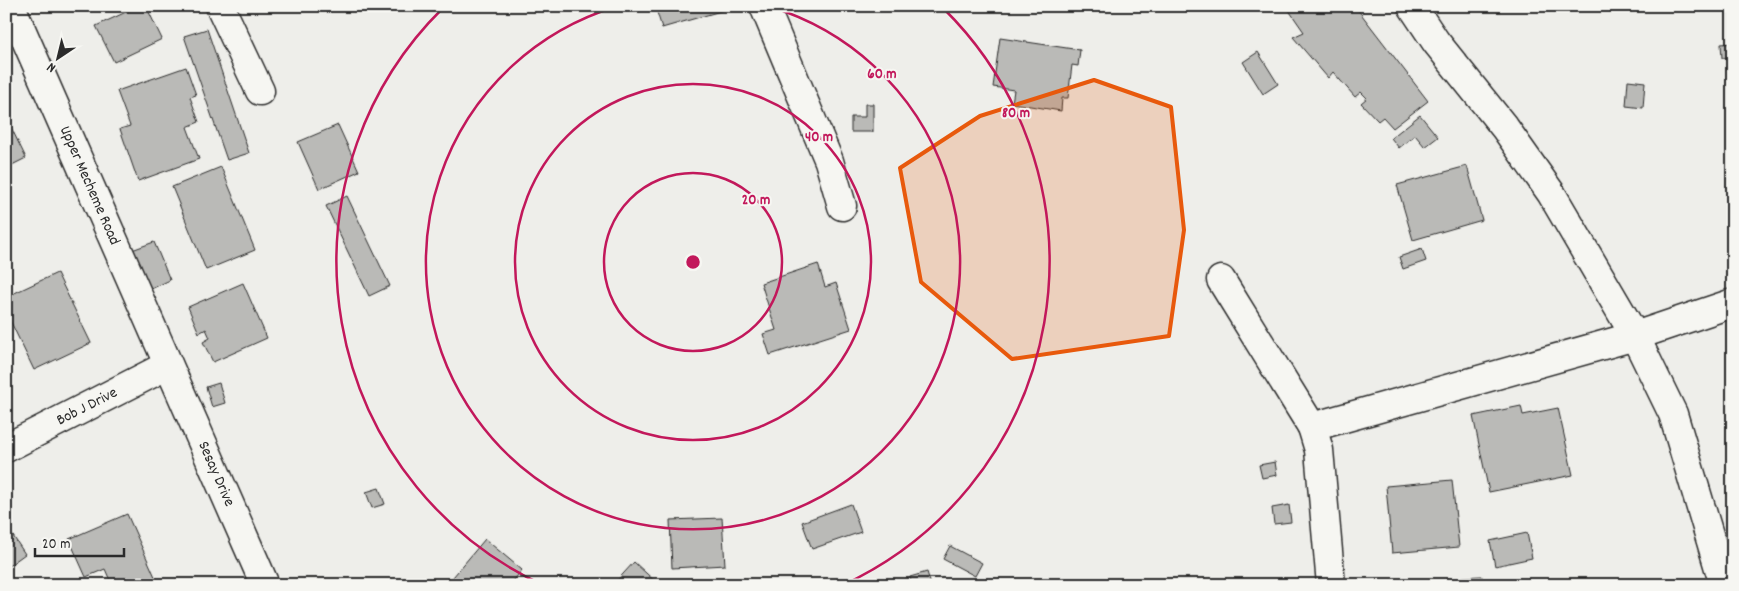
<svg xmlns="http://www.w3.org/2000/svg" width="1739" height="591" viewBox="0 0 1739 591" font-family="Dekko,sans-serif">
  <rect width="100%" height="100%" fill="#eeeeea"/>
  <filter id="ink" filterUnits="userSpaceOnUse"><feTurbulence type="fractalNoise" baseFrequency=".02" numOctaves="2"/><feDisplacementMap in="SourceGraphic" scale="10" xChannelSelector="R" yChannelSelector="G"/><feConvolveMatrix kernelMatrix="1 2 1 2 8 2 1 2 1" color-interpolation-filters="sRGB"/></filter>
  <g filter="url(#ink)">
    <path fill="#babab7" stroke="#2b2b2b" d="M 139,6 L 146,6 L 162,39 L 114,62 L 96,26 Z
      M 655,6 L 738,6 L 662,28 Z
      M 859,6 L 888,6 L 887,11 Z
      M 1286,6 L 1355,6 L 1428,101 L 1393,128 L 1383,117 L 1378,121 L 1361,103 L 1367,98 L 1361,92 L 1355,97 L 1333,72 L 1328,78 L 1293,37 L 1304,32 Z
      M 207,29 L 249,153 L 227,160 L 184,36 Z
      M 1000,38 L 1080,50 L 1078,66 L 1072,65 L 1068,98 L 1062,98 L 1061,111 L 1012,103 L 1014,90 L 993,87 Z
      M 1733,43 L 1733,57 L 1722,58 L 1721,44 Z
      M 1258,52 L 1278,84 L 1263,94 L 1243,62 Z
      M 186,67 L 196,95 L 190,97 L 199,122 L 187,127 L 199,159 L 138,181 L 120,129 L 130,126 L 117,91 Z
      M 1628,80 L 1645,82 L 1643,108 L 1626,106 Z
      M 865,104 L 873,104 L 873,132 L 851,132 L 851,117 L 865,117 Z
      M 1420,115 L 1438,137 L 1425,147 L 1415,135 L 1399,148 L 1391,138 Z
      M 6,117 L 26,158 L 6,168 Z
      M 338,125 L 359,171 L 319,189 L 298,142 Z
      M 1467,166 L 1482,220 L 1413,240 L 1397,185 Z
      M 221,167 L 255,250 L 206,270 L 172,187 Z
      M 347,196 L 390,286 L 369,296 L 326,206 Z
      M 154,242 L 170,280 L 149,290 L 132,250 Z
      M 1422,249 L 1426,261 L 1403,269 L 1399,257 Z
      M 818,264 L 825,287 L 836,283 L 851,329 L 770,355 L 763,334 L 776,330 L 761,283 Z
      M 57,273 L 91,343 L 34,370 L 6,312 L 6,297 Z
      M 243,283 L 267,338 L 213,362 L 203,342 L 210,338 L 206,329 L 199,333 L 188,307 Z
      M 219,383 L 225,403 L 212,407 L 206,387 Z
      M 1521,406 L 1523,415 L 1558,408 L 1573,475 L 1489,492 L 1473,416 Z
      M 1275,462 L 1277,475 L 1262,478 L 1259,465 Z
      M 1452,480 L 1459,547 L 1392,553 L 1386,486 Z
      M 379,488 L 385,504 L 372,508 L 366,492 Z
      M 851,504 L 861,532 L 812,549 L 802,522 Z
      M 1289,505 L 1291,522 L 1274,524 L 1272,508 Z
      M 127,514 L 156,579 L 143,585 L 112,585 L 105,569 L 86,577 L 69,539 Z
      M 722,518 L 725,565 L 672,568 L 670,520 Z
      M 11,533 L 25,554 L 7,567 L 6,536 Z
      M 1527,533 L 1532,558 L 1495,566 L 1490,541 Z
      M 485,539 L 522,570 L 510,585 L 450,585 L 448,583 Z
      M 950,546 L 982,563 L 975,576 L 943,559 Z
      M 634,562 L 659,585 L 613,585 Z
      M 927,572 L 931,585 L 912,585 L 910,577 Z
      M 1482,576 L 1482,585 L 1461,585 L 1461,577 Z"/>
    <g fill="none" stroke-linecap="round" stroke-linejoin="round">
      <defs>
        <g id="street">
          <path id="s1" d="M 11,6 L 265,585"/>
          <path d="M 220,6 L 260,91"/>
          <path d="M 764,6 L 829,161 L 842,206"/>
          <path d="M 1412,6 L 1436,42 L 1505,128 L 1551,193 L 1635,336 L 1673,414 L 1724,585"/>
          <path d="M 1221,280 L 1312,427"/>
          <path id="s2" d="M 6,448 L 168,365"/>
          <path d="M 1331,585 L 1319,450 L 1312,427 L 1635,336 L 1733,303"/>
        </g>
      </defs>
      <use href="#street" stroke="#2b2b2b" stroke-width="31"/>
      <use href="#street" stroke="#f6f6f2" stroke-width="28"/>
    </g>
  </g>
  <path fill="#e8590c" fill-opacity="0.2" stroke="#e8590c" stroke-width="4" stroke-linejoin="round" d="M 1094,80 L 1171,107 L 1184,230 L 1169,336 L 1012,359 L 921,282 L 900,168 L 980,116 Z"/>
  <g fill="none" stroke="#c2185b" stroke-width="2.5">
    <circle cx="693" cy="262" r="89"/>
    <circle cx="693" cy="262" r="178"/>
    <path d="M771 7A267 267 0 1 1 615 7"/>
    <path d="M543 585A356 356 0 0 1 443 8M943 8A356 356 0 0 1 843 585"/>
  </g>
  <g text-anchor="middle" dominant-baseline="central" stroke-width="4" stroke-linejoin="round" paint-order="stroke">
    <g font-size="16" fill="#2b2b2b" stroke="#f6f6f2">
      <text stroke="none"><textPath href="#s1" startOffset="196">Upper Mecheme Road</textPath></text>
      <text stroke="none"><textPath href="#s2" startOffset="91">Bob J Drive</textPath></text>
      <text stroke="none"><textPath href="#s1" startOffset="511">Sesay Drive</textPath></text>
    </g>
  </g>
  <circle cx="693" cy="262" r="8" fill="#c2185b" stroke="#f6f6f2" stroke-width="2.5"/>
  <g font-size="15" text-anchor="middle" font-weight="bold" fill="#c2185b" stroke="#f6f6f2" stroke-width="4" stroke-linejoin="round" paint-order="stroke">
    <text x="882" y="78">60 m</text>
    <text x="1016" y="117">80 m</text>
    <text x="819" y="141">40 m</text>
    <text x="756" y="204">20 m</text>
  </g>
  <rect width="1739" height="591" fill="none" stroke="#f6f6f2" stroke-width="25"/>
  <rect x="12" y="12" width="1714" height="566" fill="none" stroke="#2b2b2b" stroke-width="2" filter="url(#ink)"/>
  <g transform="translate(58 58) rotate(215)" stroke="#f6f6f2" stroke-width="4" paint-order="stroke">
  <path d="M0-4L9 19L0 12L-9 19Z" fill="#2b2b2b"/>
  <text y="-8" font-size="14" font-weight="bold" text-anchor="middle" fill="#2b2b2b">N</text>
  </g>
  <path d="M35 548v8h89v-8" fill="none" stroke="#2b2b2b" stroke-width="2.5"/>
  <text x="42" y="548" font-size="15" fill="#2b2b2b" stroke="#f6f6f2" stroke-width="4" paint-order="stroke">20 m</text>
</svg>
